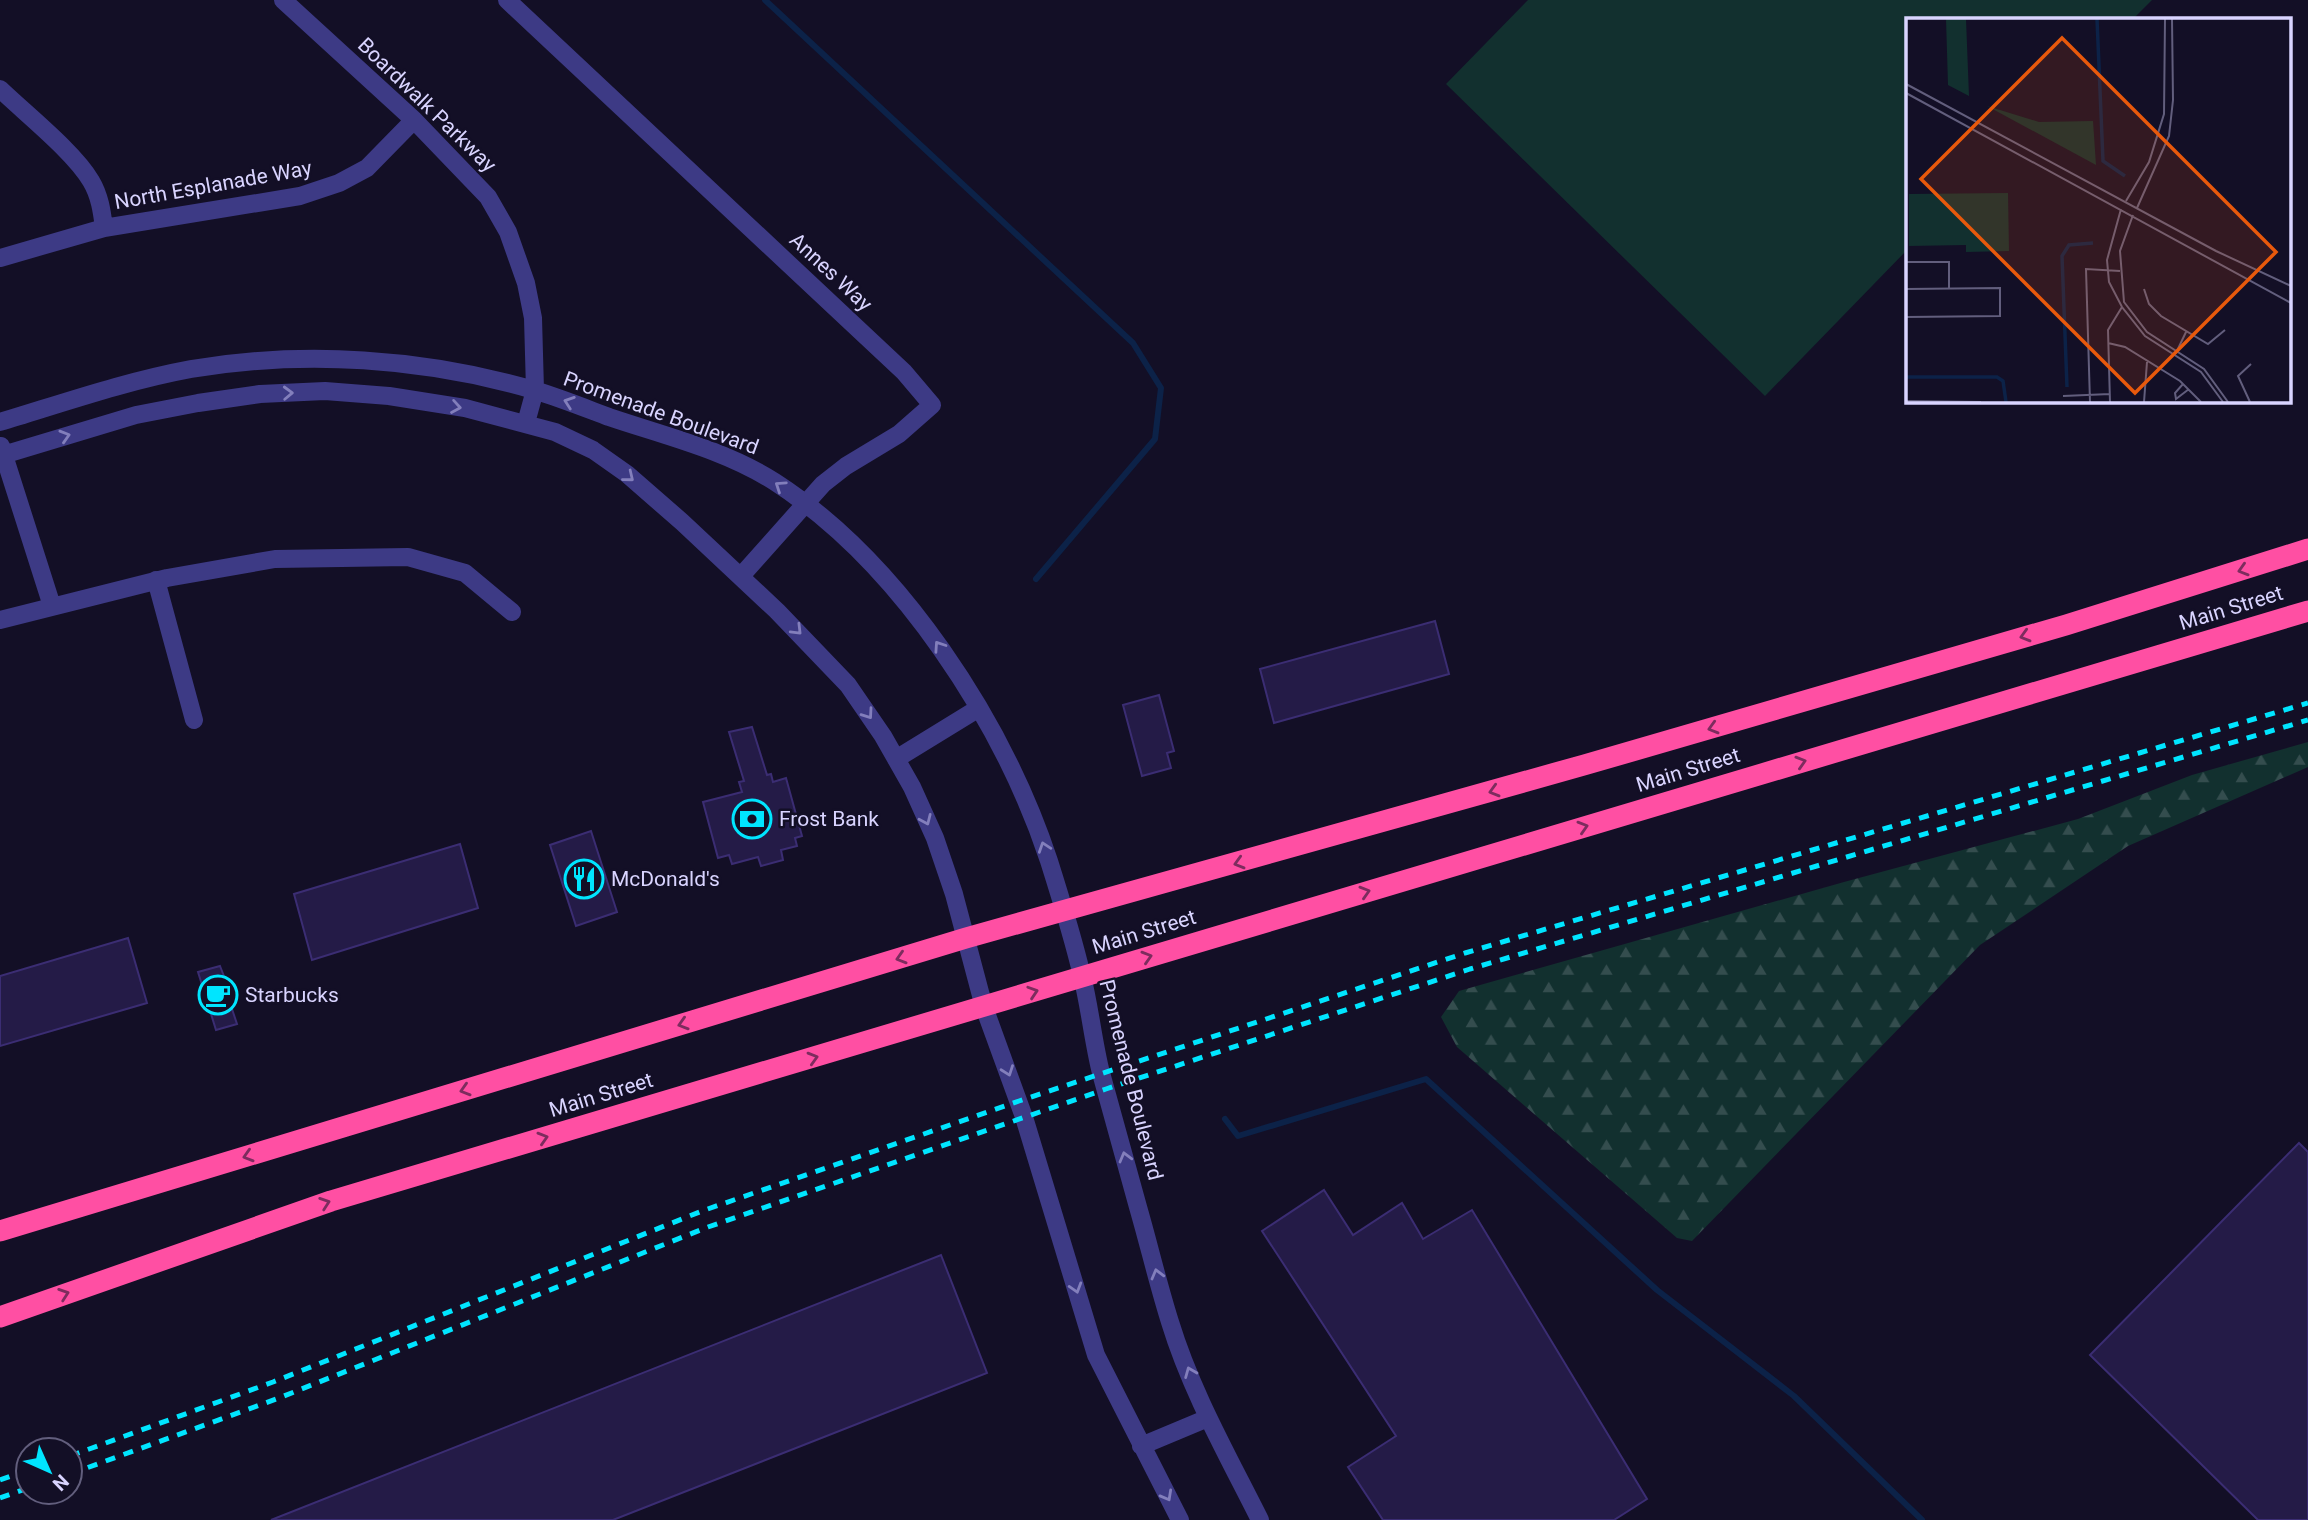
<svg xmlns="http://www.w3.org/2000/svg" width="2308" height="1520" viewBox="0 0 2308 1520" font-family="Roboto,sans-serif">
  <defs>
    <pattern id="forest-firs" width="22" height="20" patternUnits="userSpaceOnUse" patternTransform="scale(1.75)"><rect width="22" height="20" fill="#12302f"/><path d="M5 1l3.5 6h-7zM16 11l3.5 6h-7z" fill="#344d4e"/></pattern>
  </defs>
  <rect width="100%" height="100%" fill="#130f26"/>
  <path fill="#12302f" d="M 1528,0 L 2152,0 L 2133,19 L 1907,19 L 1907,250 L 1765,396 L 1446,84 Z"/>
  <path fill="url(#forest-firs)" d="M 2308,742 L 2308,767 L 2128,846 L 1980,945 L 1692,1241 L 1677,1238 L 1457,1047 L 1441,1017 L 1459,991 L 1844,882 L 2078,819 L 2192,775 Z"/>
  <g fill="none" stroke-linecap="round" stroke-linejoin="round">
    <path stroke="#0c2248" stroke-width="6" d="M 765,0 L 1133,343 L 1161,388 L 1155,439 L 1036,579
      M 1225,1119 L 1238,1136 L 1426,1079 L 1657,1290 L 1794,1396 L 1922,1520"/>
  </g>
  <path fill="#241b47" stroke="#3b2d73" stroke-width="2" d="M 1435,621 L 1449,674 L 1274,723 L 1260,669 Z
    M 1159,695 L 1174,751 L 1167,753 L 1171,768 L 1142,776 L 1123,705 Z
    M 752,727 L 767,775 L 771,774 L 773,782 L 786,778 L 802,836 L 795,838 L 797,846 L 781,850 L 783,860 L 761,866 L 758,857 L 732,864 L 729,855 L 718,858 L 703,802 L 742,792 L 739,782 L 744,781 L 729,732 Z
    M 591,831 L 617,912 L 576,926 L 550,845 Z
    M 460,844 L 478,908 L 312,960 L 294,894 Z
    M 128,938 L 147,1003 L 0,1046 L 0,976 Z
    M 220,966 L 234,1002 L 230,1003 L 237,1024 L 216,1030 L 198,972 Z
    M 2299,1143 L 2308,1152 L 2308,1520 L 2258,1520 L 2090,1355 Z
    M 1324,1190 L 1353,1235 L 1402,1203 L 1423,1239 L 1472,1210 L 1647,1499 L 1614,1520 L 1383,1520 L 1348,1467 L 1396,1436 L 1262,1231 Z
    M 941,1255 L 987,1373 L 613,1520 L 271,1520 Z"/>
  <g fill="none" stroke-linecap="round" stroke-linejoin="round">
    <path stroke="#3d3a85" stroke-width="18" d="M 283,0 L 414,120 L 488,197 L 508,232 L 526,283 L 533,318 L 535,390 L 526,423
      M 507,0 L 904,372 L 932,405 L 899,434 L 846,466 L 823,484 L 741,576
      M 0,89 C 26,114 74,152 91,181 C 100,196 102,212 104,228
      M 0,258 L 104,228 L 300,196 L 339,183 L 367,168 L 414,120
      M 0,422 C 63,403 126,381 191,369 C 304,350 424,358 534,390 C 560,398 585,408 609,417 C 665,436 725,450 775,482 C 900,563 1003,722 1049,861 C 1061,899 1073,937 1082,976 C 1090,1008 1093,1041 1101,1073 C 1113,1118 1126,1162 1138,1207 C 1149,1245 1158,1284 1170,1322 C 1191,1391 1228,1456 1260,1520
      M 1,446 L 52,606
      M 0,456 L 136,415 L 198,403 L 260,394 L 325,391 L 389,396 L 465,408 L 555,432 L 593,450 L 627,474 L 682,522 L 777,611 L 848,685 L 883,736 L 912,787 L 935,838 L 954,894 L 984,1007 L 1024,1117 L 1096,1355 L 1180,1520
      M 156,580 L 194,720
      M 0,620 L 167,578 L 275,559 L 408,557 L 465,573 L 512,612
      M 896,759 L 979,708
      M 1141,1446 L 1208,1418"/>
    <path stroke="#ff4fa3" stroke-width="21" d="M 0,1231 L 966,938 L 1584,765 L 2066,625 L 2308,549
      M 0,1317 L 331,1201 L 2308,611"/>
    <path stroke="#00e5ff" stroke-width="5" stroke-dasharray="10 9" stroke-linecap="butt" d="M 70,1456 L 273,1382 L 702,1211 L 1019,1101 L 1465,953 L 2308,703
      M 70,1474 L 279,1398 L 708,1227 L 1106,1089 L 1470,969 L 2308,720
      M 0,1480 L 28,1470
      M 0,1498 L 28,1488"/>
  </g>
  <defs><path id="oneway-chevron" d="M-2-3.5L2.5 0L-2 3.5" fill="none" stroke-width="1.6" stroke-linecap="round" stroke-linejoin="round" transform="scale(1.75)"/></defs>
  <g stroke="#837fbc">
    <use href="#oneway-chevron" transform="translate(288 393) rotate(-2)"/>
    <use href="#oneway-chevron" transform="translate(569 402) rotate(-161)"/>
    <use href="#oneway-chevron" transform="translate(456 407) rotate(10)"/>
    <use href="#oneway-chevron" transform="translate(65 436) rotate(-17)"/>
    <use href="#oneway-chevron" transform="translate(629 477) rotate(39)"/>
    <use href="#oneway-chevron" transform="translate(780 486) rotate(-146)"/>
    <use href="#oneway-chevron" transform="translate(797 630) rotate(45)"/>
    <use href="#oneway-chevron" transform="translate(939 646) rotate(-124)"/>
    <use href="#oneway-chevron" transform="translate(868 714) rotate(55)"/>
    <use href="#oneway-chevron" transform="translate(926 820) rotate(66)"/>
    <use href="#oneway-chevron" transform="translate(1044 847) rotate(-109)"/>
    <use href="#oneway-chevron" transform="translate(1008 1071) rotate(70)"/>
    <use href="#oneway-chevron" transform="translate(1125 1157) rotate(-105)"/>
    <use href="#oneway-chevron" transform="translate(1157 1274) rotate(-105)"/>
    <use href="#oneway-chevron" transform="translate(1076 1288) rotate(73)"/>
    <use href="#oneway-chevron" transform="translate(1190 1372) rotate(-112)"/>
    <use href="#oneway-chevron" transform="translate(1167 1496) rotate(61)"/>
  </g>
  <g stroke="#7d2c5e">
    <use href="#oneway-chevron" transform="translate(2243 570) rotate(163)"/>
    <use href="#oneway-chevron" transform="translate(2025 636) rotate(164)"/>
    <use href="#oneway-chevron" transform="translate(1713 728) rotate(164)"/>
    <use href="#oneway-chevron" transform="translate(1801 762) rotate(-17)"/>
    <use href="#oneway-chevron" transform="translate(1494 791) rotate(164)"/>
    <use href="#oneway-chevron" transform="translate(1583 827) rotate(-17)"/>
    <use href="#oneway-chevron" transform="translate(1239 863) rotate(164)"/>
    <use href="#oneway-chevron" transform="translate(1365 892) rotate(-17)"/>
    <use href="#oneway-chevron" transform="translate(1147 957) rotate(-17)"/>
    <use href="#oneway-chevron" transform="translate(901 958) rotate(163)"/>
    <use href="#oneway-chevron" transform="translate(1033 992) rotate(-18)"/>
    <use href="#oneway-chevron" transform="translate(683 1024) rotate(163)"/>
    <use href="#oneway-chevron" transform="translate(813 1058) rotate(-16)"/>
    <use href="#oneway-chevron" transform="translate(465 1090) rotate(163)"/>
    <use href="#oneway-chevron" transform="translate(543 1138) rotate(-17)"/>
    <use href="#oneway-chevron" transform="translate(248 1156) rotate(163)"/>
    <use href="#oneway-chevron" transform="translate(325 1203) rotate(-19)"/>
    <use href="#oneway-chevron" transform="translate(64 1294) rotate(-19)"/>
  </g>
  <defs>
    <symbol id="bank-ring" viewBox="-11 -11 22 22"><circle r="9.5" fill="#130f26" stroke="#00e5ff" stroke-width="1.5"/><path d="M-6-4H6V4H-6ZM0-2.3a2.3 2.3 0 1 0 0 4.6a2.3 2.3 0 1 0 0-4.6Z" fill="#00e5ff"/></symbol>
    <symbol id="restaurant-ring" viewBox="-11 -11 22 22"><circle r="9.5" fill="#130f26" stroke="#00e5ff" stroke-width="1.5"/><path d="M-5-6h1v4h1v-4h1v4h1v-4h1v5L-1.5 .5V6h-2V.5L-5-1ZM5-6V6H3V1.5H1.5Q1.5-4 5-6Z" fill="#00e5ff"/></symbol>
    <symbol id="cafe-ring" viewBox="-11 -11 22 22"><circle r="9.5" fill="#130f26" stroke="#00e5ff" stroke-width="1.5"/><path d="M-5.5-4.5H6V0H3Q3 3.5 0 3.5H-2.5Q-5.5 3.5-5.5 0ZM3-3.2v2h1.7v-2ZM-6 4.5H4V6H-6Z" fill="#00e5ff"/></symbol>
  </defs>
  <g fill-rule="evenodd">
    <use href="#bank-ring" x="730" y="797" width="44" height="44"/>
    <use href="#restaurant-ring" x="562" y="857" width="44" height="44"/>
    <use href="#cafe-ring" x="196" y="973" width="44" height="44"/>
  </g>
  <g text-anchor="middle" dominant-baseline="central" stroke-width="5" stroke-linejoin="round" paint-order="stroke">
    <g font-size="21" fill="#d9d4ff" stroke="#130f26">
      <text transform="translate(427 105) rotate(44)">Boardwalk Parkway</text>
      <text transform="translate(213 185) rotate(-10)">North Esplanade Way</text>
      <text transform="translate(831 272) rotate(43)">Annes Way</text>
      <text transform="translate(661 413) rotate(20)">Promenade Boulevard</text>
      <text transform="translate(2231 608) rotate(-17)">Main Street</text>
      <text transform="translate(1688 770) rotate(-17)">Main Street</text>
      <text transform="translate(1144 932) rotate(-17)">Main Street</text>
      <text transform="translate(1131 1080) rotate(76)">Promenade Boulevard</text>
      <text transform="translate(601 1095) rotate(-17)">Main Street</text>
    </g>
    <g font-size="21" fill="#d9d4ff" stroke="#130f26" text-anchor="start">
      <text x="779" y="819">Frost Bank</text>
      <text x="611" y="879">McDonald's</text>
      <text x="245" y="995">Starbucks</text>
    </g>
  </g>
  <g transform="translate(1906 18)">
    <rect width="385" height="385" fill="#130f26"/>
    <path d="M 102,175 L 103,233 L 60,234 L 60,227 L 3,228 L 3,176 Z" fill="#12302f"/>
    <path d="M 40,1 L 60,1 L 63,78 L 42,67 ZM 81,88 L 133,104 L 187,103 L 190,147 Z" fill="#12302f"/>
    <path fill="none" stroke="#0c2248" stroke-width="3.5" d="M 191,1 L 197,143 L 219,158M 0,359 L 91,359 L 97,363 L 100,384M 161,369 L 156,238 L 163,227 L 187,225"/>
    <path fill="none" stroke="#625e7d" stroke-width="2" d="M 0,66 L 310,233 L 385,268M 0,75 L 385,285M 220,183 L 243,144 L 258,96 L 259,1M 231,190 L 263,118 L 267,82 L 266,1M 215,191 L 201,242 L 203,264 L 216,289 L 239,318 L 295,354 L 317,384M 227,197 L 214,233 L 218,284 L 241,314 L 298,351 L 322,384M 0,244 L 43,244 L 43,270M 0,271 L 94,270 L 94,298 L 0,299M 238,271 L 243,286 L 255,298 L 302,326 L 319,312M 202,325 L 219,329 L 274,363 L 295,384M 270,335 L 280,314M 277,366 L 269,375 L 270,381 L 283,371M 157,378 L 204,376M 0,383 L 75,384M 184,384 L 180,251 L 214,253M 204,384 L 202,312 L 216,289M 238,384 L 241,344M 344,384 L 332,358 L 345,346"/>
    <path fill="#e8590c" fill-opacity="0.15" stroke="#e8590c" stroke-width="3.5" d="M 156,20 L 370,234 L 229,375 L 15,161 Z"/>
    <rect width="385" height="385" fill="none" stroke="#d9d4ff" stroke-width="3.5"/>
  </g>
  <g transform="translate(49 1471) rotate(135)"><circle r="33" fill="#130f26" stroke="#625e7d" stroke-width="2"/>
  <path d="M0-5L12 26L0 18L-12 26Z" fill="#00e5ff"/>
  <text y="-10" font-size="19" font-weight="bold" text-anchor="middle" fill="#d9d4ff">N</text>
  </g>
</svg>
